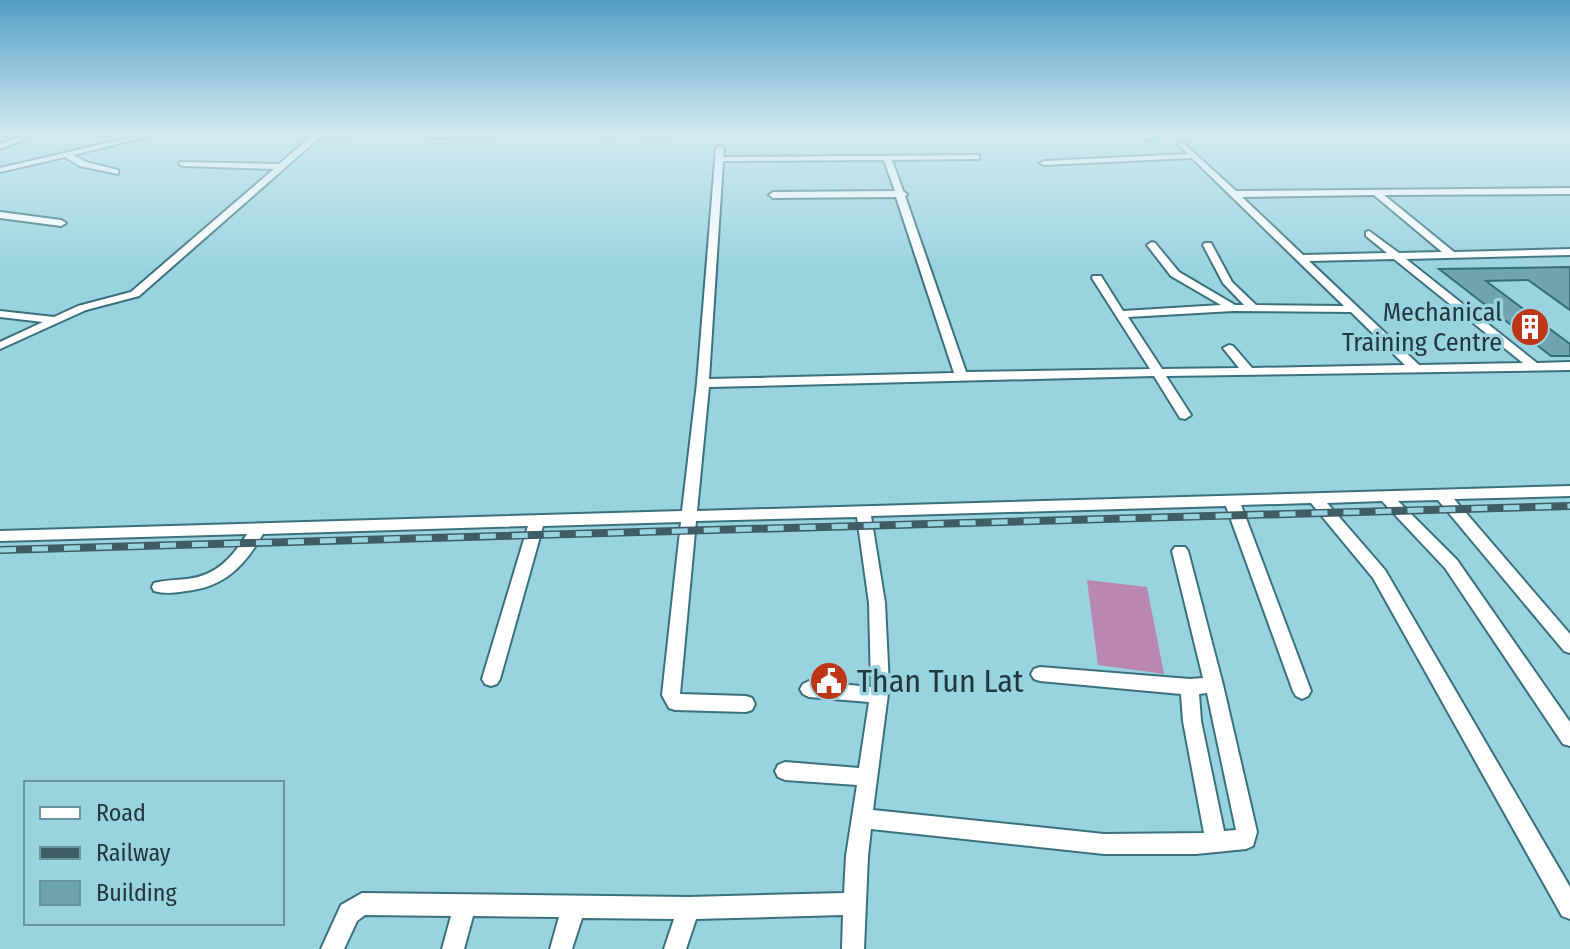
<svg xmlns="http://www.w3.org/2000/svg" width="1570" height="949" viewBox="0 0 1570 949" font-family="'Fira Sans Condensed',sans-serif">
  <rect width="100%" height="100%" fill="#9ad3e0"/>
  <path fill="#b987b0" d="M 1087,580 L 1147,587 L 1164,674 L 1098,665 Z"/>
  <path fill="#6ea5b1" stroke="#366d79" stroke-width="2" d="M 1570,267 L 1570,310 L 1528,280 L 1486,281 L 1570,344 L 1570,356 L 1551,356 L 1439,269 Z"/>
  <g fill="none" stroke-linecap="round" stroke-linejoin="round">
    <defs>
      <path id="street" d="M 26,135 L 36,135 L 0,149 L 0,144 Z
        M 141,135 L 154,135 L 73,155 L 86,162 L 118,170 L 118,174 L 80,166 L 65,157 L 0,172 L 0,168 Z
        M 313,135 L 355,135 L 351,137 L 320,137 L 139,296 L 86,310 L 0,349 L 0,342 L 43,322 L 0,317 L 0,311 L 54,317 L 78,306 L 131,292 L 274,169 L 183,166 L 179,164 L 180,162 L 279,164 Z
        M 425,135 L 500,135 L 496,137 L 428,138 Z
        M 604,135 L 612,135 L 606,140 L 602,138 Z
        M 640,135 L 674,135 L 670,137 L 643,138 Z
        M 1143,135 L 1151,135 L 1153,138 L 1146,140 Z
        M 1182,142 L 1236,191 L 1570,188 L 1570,194 L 1384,195 L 1454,252 L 1570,249 L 1570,255 L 1406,259 L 1537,363 L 1570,362 L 1570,370 L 1166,376 L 1191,415 L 1185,419 L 1180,418 L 1154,376 L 709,387 L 697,511 L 1570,486 L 1570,496 L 1454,499 L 1570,634 L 1570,653 L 1564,651 L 1438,500 L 1398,501 L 1457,560 L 1570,722 L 1570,746 L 1563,744 L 1445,568 L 1382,501 L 1327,503 L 1385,570 L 1570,887 L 1570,919 L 1562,916 L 1373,578 L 1311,503 L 1241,505 L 1311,691 L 1308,696 L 1302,699 L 1296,696 L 1293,691 L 1226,506 L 871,516 L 885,603 L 889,686 L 873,810 L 1104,834 L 1204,833 L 1183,721 L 1181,694 L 1040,681 L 1034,679 L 1031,674 L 1034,669 L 1040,667 L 1190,679 L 1203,678 L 1172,551 L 1175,547 L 1185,547 L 1188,551 L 1223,685 L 1257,832 L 1253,846 L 1246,849 L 1196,854 L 1104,854 L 871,829 L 868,856 L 864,949 L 842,949 L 843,915 L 696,919 L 686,949 L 664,949 L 674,919 L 582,918 L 572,949 L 550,949 L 559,917 L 473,916 L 464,949 L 442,949 L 451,916 L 365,915 L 357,921 L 344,949 L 321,949 L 341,905 L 362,893 L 689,897 L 844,893 L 846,856 L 857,785 L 785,780 L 778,777 L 775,771 L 778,765 L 785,762 L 859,768 L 869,702 L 809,697 L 803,694 L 800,689 L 803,684 L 809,681 L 871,687 L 869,603 L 857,517 L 696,521 L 680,694 L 746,696 L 752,698 L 755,704 L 752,710 L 746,712 L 675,710 L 669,708 L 662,695 L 681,522 L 543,526 L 500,679 L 497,684 L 491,686 L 485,684 L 482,679 L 528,526 L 263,534 C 244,566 225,587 186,591 C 175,593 164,594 154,591 L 152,587 L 154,583 C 165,580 176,580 187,579 C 216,576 232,558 247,534 L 0,541 L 0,531 L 682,511 L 697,383 L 716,148 L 720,146 L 724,148 L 723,157 L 979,155 L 979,159 L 976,159 L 892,160 L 903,191 L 907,194 L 905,196 L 966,372 L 1150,369 L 1092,278 L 1093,276 L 1101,276 L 1123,311 L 1221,305 L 1171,276 L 1147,245 L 1152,242 L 1155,243 L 1179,272 L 1235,305 L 1244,305 L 1223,283 L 1203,245 L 1205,243 L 1211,243 L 1232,282 L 1256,305 L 1344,306 L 1192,158 L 1044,165 L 1040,163 L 1044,161 L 1188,154 L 1178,144 ZM 884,160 L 895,191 L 773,192 L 769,195 L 773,198 L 896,197 L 954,373 L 709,379 L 723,161 ZM 1374,195 L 1442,252 L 1399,253 L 1369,231 L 1366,232 L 1366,236 L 1387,253 L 1303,255 L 1242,197 ZM 1394,259 L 1523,363 L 1419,365 L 1309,261 ZM 1233,311 L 1351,312 L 1405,365 L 1252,368 L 1233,346 L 1229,345 L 1223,348 L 1239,368 L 1162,369 L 1128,317 ZM 1207,693 L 1236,830 L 1224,831 L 1201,721 L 1199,694 Z
        M 0,212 L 61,220 L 66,223 L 61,226 L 0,218 Z"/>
    </defs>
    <use href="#street" stroke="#3a717c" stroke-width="4"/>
    <use href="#street" fill="#fff" fill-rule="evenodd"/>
    <defs>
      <path id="rail" d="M 0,550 L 1570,506"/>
    </defs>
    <use href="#rail" stroke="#3e5d64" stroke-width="8"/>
    <use href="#rail" stroke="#9ad3e0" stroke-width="5" stroke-dasharray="16" stroke-linecap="butt"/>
  </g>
  <linearGradient id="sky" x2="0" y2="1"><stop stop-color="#549ec4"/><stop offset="0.5" stop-color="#d2ebf1"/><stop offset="1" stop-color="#d2ebf1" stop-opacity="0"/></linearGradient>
  <rect width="1570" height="268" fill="url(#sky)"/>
  <defs>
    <symbol id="building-disc" viewBox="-11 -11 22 22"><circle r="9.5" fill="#bf3517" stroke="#9ad3e0"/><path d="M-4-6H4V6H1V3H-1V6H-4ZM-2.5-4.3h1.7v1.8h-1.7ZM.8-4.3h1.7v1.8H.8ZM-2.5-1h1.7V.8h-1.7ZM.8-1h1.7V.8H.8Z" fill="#fff"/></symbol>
    <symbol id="civic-disc" viewBox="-11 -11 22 22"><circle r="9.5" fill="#bf3517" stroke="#9ad3e0"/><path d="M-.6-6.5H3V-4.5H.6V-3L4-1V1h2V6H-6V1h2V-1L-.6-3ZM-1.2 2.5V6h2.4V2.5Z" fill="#fff"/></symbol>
  </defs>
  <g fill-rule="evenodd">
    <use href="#building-disc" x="1508" y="305" width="44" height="44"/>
    <use href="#civic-disc" x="807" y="659" width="44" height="44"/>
  </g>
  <g text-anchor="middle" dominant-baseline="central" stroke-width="7" stroke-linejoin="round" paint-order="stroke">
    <g font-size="26" fill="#21383d" stroke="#9ad3e0" text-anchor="end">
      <text x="1502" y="312">Mechanical<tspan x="1502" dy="30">Training Centre</tspan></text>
    </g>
    <g font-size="32" fill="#21383d" stroke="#9ad3e0" text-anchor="start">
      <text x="857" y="681">Than Tun Lat</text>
    </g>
  </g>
  <rect x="24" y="781" width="260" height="144" fill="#9ad3e0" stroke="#6a959f" stroke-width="2"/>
  <rect x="40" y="807" width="40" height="12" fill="#ffffff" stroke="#6a959f" stroke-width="2"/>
  <text x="96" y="821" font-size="24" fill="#21383d">Road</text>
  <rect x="40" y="847" width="40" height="12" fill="#3e5d64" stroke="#6a959f" stroke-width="2"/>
  <text x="96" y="861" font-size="24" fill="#21383d">Railway</text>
  <rect x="40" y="881" width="40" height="24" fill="#6ea5b1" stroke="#6a959f" stroke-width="2"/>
  <text x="96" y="901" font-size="24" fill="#21383d">Building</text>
</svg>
